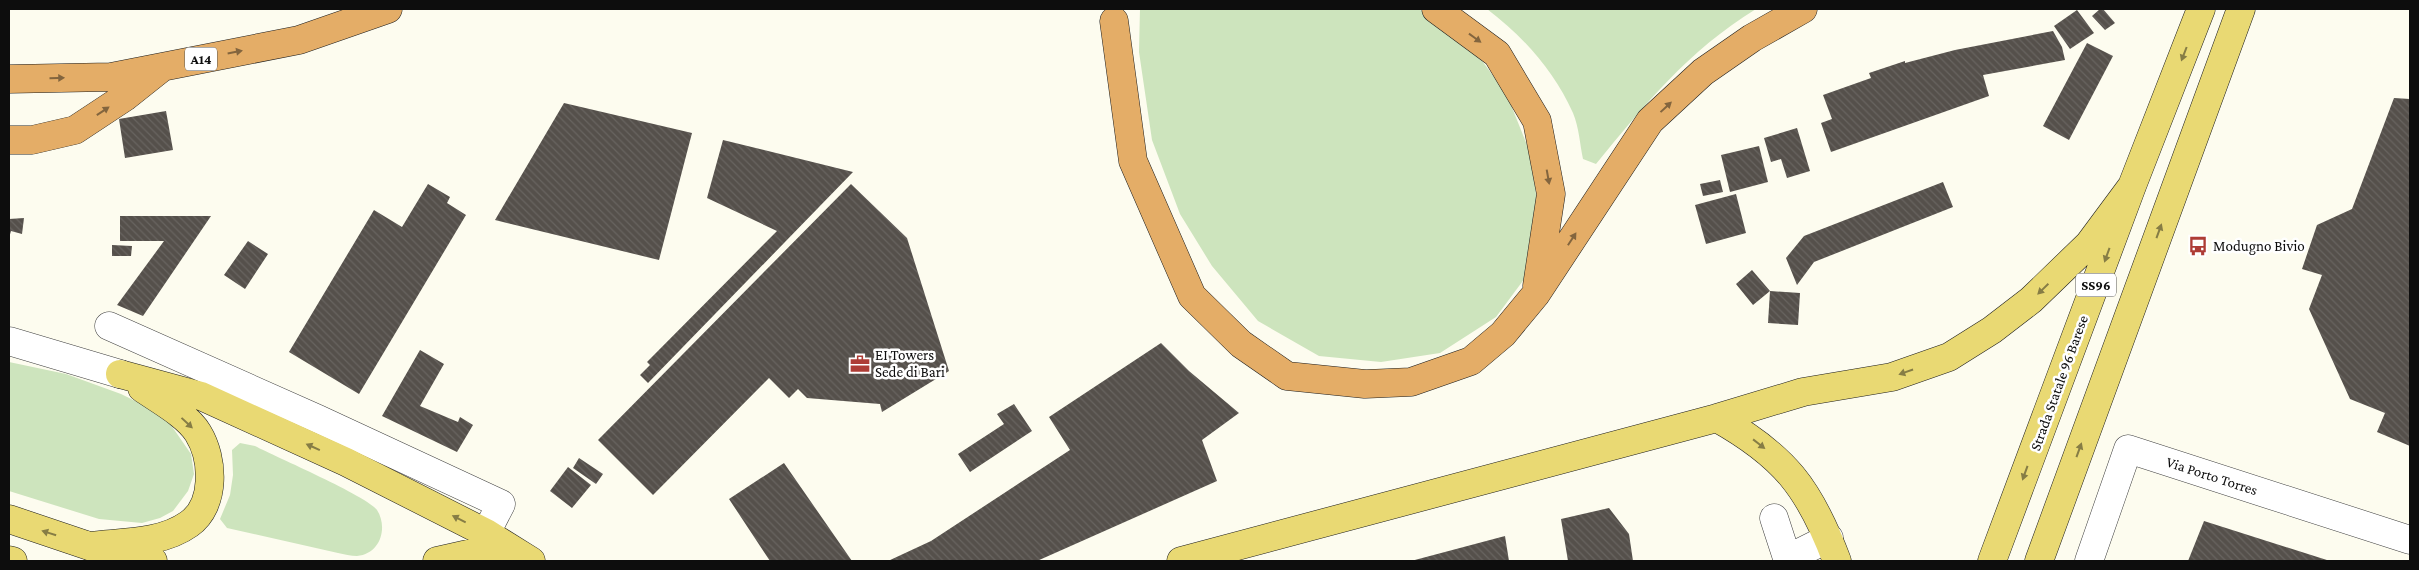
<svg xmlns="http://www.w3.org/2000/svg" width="2419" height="570" viewBox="0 0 2419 570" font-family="'Crimson Pro',serif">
  <defs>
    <pattern id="building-back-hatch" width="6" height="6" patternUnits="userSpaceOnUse" patternTransform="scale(1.25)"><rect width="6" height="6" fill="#55504b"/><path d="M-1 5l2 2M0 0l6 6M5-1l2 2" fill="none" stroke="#686460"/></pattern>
  </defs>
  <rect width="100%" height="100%" fill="#fdfcef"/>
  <path fill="#cde4bd" d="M 1140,9 L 1419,9 L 1475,51 L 1507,95 L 1531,155 L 1539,218 L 1525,278 L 1496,317 L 1440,353 L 1381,362 L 1319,356 L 1258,321 L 1212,266 L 1180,214 L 1152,140 L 1139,52 Z
    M 1487,9 L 1756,9 C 1688,51 1646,103 1596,164 L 1583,159 C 1580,145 1579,127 1573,113 C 1554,71 1524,37 1487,9 Z
    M 9,362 L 66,374 L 121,394 L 164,415 L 191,454 L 194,474 L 188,491 L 173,511 L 160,518 L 142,523 L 99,519 L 9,491 Z
    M 240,443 L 255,446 C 276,457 367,496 377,510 C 388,527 381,554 357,556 C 351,556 344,554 338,553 L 227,528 L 220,519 L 230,495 L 233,475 L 232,450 Z"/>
  <path fill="url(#building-back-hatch)" d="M 2100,9 L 2103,9 L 2115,23 L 2105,30 L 2092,16 Z
    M 2077,10 L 2094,33 L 2070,49 L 2054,26 Z
    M 2053,31 L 2062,47 L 2065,60 L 1983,75 L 1989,96 L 1831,152 L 1821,123 L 1832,119 L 1823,95 L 1871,78 L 1869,73 L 1905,61 L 1905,63 L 1955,50 Z
    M 2087,43 L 2113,56 L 2069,140 L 2043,126 Z
    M 2394,98 L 2410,99 L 2410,446 L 2377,432 L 2385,413 L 2350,399 L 2309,309 L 2322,275 L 2302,269 L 2317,225 L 2352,209 Z
    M 564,103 L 692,133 L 659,260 L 495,220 Z
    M 166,111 L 173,150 L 125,158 L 119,119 Z
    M 1797,128 L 1810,171 L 1787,178 L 1781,159 L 1771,162 L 1764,138 Z
    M 723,140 L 853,172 L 648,383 L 640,375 L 650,365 L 647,362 L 777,231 L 707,198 Z
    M 1759,146 L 1768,182 L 1730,192 L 1721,155 Z
    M 1720,180 L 1723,192 L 1703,196 L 1700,184 Z
    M 1943,182 L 1953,207 L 1814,262 L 1797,285 L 1786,258 L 1804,236 Z
    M 428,184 L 450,197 L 447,203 L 466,215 L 359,394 L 289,352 L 374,210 L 402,227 Z
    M 851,184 L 907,238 L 949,371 L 882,412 L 880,404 L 807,398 L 798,389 L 789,398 L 769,378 L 653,495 L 598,440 Z
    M 1736,194 L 1746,233 L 1706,244 L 1695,205 Z
    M 120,216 L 211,216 L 143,316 L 117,305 L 164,241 L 120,241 Z
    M 24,218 L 22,234 L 11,231 L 9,238 L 9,219 Z
    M 248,241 L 268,254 L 245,289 L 224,275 Z
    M 112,245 L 132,246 L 131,256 L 112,256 Z
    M 1752,270 L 1770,291 L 1800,293 L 1798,325 L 1768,323 L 1770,291 L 1753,305 L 1736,284 Z
    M 1161,343 L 1189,371 L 1239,413 L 1202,440 L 1217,481 L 1037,561 L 888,561 L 931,541 L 1070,450 L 1049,417 Z
    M 420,350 L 444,364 L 420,406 L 458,422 L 460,417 L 473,425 L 457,452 L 382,416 Z
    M 1014,404 L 1032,431 L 970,472 L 958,454 L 1004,424 L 997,414 Z
    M 579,458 L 603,474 L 596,484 L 573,468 Z
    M 784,463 L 852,561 L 770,561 L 729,499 Z
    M 568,467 L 591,485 L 572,508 L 550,491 Z
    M 1609,508 L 1629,534 L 1633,561 L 1568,561 L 1561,519 Z
    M 2204,521 L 2330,561 L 2188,561 Z
    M 1505,536 L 1509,561 L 1411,561 Z"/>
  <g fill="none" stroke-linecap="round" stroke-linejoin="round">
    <defs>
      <path id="minor" d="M 109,326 L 318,419 L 501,504 L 486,533
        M 9,341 L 120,374
        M 1774,518 L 1788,561
        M 1787,559 L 1829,538
        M 2089,561 L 2128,449 L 2410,540"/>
      <path id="major" d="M 120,374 L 201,396 L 346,462 L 486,533 L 531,561
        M 1717,418 C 1785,456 1810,489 1837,561
        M 9,519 L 89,546 L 153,561
        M 89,546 C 122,542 161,544 189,524 C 216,505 214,459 198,433 C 187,415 159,400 142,388
        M 9,560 L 13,561
        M 437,561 L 477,552 L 513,550
        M 1181,561 L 1717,418 L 1803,392 L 1892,377 L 1949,357 L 1992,330 L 2031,300 L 2089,244 L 2132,186
        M 1992,561 L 2132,186 L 2201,9
        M 2039,561 L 2241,9"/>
      <path id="highway" d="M 1436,9 L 1497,54 L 1537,121 L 1551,194 L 1537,286
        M 1114,21 L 1133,161 L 1192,296 L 1241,344 L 1287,376 L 1365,384 L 1411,382 L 1471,361 L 1503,334 L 1536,294 L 1650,121 L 1703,72 L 1752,38 L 1803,9
        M 9,79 L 111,77 L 299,40 L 388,9
        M 9,140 L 32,140 L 75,130 L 125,97 L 159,70"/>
    </defs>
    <use href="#minor" stroke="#404040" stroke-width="29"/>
    <use href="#major" stroke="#1e1e1e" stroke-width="29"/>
    <use href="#highway" stroke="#1e1e1e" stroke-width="29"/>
    <use href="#minor" stroke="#fff" stroke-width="28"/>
    <use href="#major" stroke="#e9d973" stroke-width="28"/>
    <use href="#highway" stroke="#e4ad67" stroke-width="28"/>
  </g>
  <defs><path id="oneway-solid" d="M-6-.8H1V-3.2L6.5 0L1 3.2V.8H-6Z" transform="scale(1.25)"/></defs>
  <g fill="#83653e">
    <use href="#oneway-solid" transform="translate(1475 38) rotate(36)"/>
    <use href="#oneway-solid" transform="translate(235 52) rotate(-11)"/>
    <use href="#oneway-solid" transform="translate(57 78) rotate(-1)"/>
    <use href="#oneway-solid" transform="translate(1666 107) rotate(-43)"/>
    <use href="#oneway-solid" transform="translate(103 111) rotate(-34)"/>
    <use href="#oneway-solid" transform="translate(1548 177) rotate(80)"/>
    <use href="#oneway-solid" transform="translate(1572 239) rotate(-57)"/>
  </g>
  <g fill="#867d45">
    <use href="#oneway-solid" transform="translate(2184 54) rotate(111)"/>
    <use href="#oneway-solid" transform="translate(2159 231) rotate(-70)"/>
    <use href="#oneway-solid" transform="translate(2107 255) rotate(110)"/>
    <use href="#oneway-solid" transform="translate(2043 289) rotate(136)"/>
    <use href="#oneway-solid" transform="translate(1906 372) rotate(161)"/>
    <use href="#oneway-solid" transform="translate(187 423) rotate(43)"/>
    <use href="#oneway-solid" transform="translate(1759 444) rotate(38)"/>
    <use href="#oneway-solid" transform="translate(313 447) rotate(-156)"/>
    <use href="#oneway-solid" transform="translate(2079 450) rotate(-70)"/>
    <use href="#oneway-solid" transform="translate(2025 473) rotate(110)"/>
    <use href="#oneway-solid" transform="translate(459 519) rotate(-153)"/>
    <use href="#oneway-solid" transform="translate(49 533) rotate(-162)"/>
  </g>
  <defs>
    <symbol id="bus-bare" viewBox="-9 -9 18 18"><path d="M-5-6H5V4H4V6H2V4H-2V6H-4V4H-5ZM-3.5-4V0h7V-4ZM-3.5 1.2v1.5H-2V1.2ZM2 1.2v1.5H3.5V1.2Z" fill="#ae3c35" stroke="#fff" stroke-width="2.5" paint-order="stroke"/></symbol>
    <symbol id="office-bare" viewBox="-9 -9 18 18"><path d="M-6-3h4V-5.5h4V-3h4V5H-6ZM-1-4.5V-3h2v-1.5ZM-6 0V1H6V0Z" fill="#ae3c35" stroke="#fff" stroke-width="2.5" paint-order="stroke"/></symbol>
  </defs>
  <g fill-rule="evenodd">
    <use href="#bus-bare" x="2184" y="232" width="28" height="28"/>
    <use href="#office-bare" x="846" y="350" width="28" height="28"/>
  </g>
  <g text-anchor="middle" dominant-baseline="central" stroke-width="5" stroke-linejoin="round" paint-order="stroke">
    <g fill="#fff" stroke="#565656" stroke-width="1">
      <rect x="185" y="47.5" width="32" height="23" rx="4"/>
      <rect x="2076" y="273.5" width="40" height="23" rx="4"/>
    </g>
    <g font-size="14" font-weight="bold" fill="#0d0d0d">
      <text x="201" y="59">A14</text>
      <text x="2096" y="285">SS96</text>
    </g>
    <g font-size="15" fill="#0d0d0d" stroke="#fff" text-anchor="start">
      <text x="2213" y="246">Modugno Bivio</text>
      <text x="875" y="355">EI Towers<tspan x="875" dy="17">Sede di Bari</tspan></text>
    </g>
    <g font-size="15" fill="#0d0d0d" stroke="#fff">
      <text transform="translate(2059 383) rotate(-70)">Strada Statale 96 Barese</text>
      <text transform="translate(2212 476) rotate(18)">Via Porto Torres</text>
    </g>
  </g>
  <rect width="2419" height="570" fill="none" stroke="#0d0d0d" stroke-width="20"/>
</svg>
